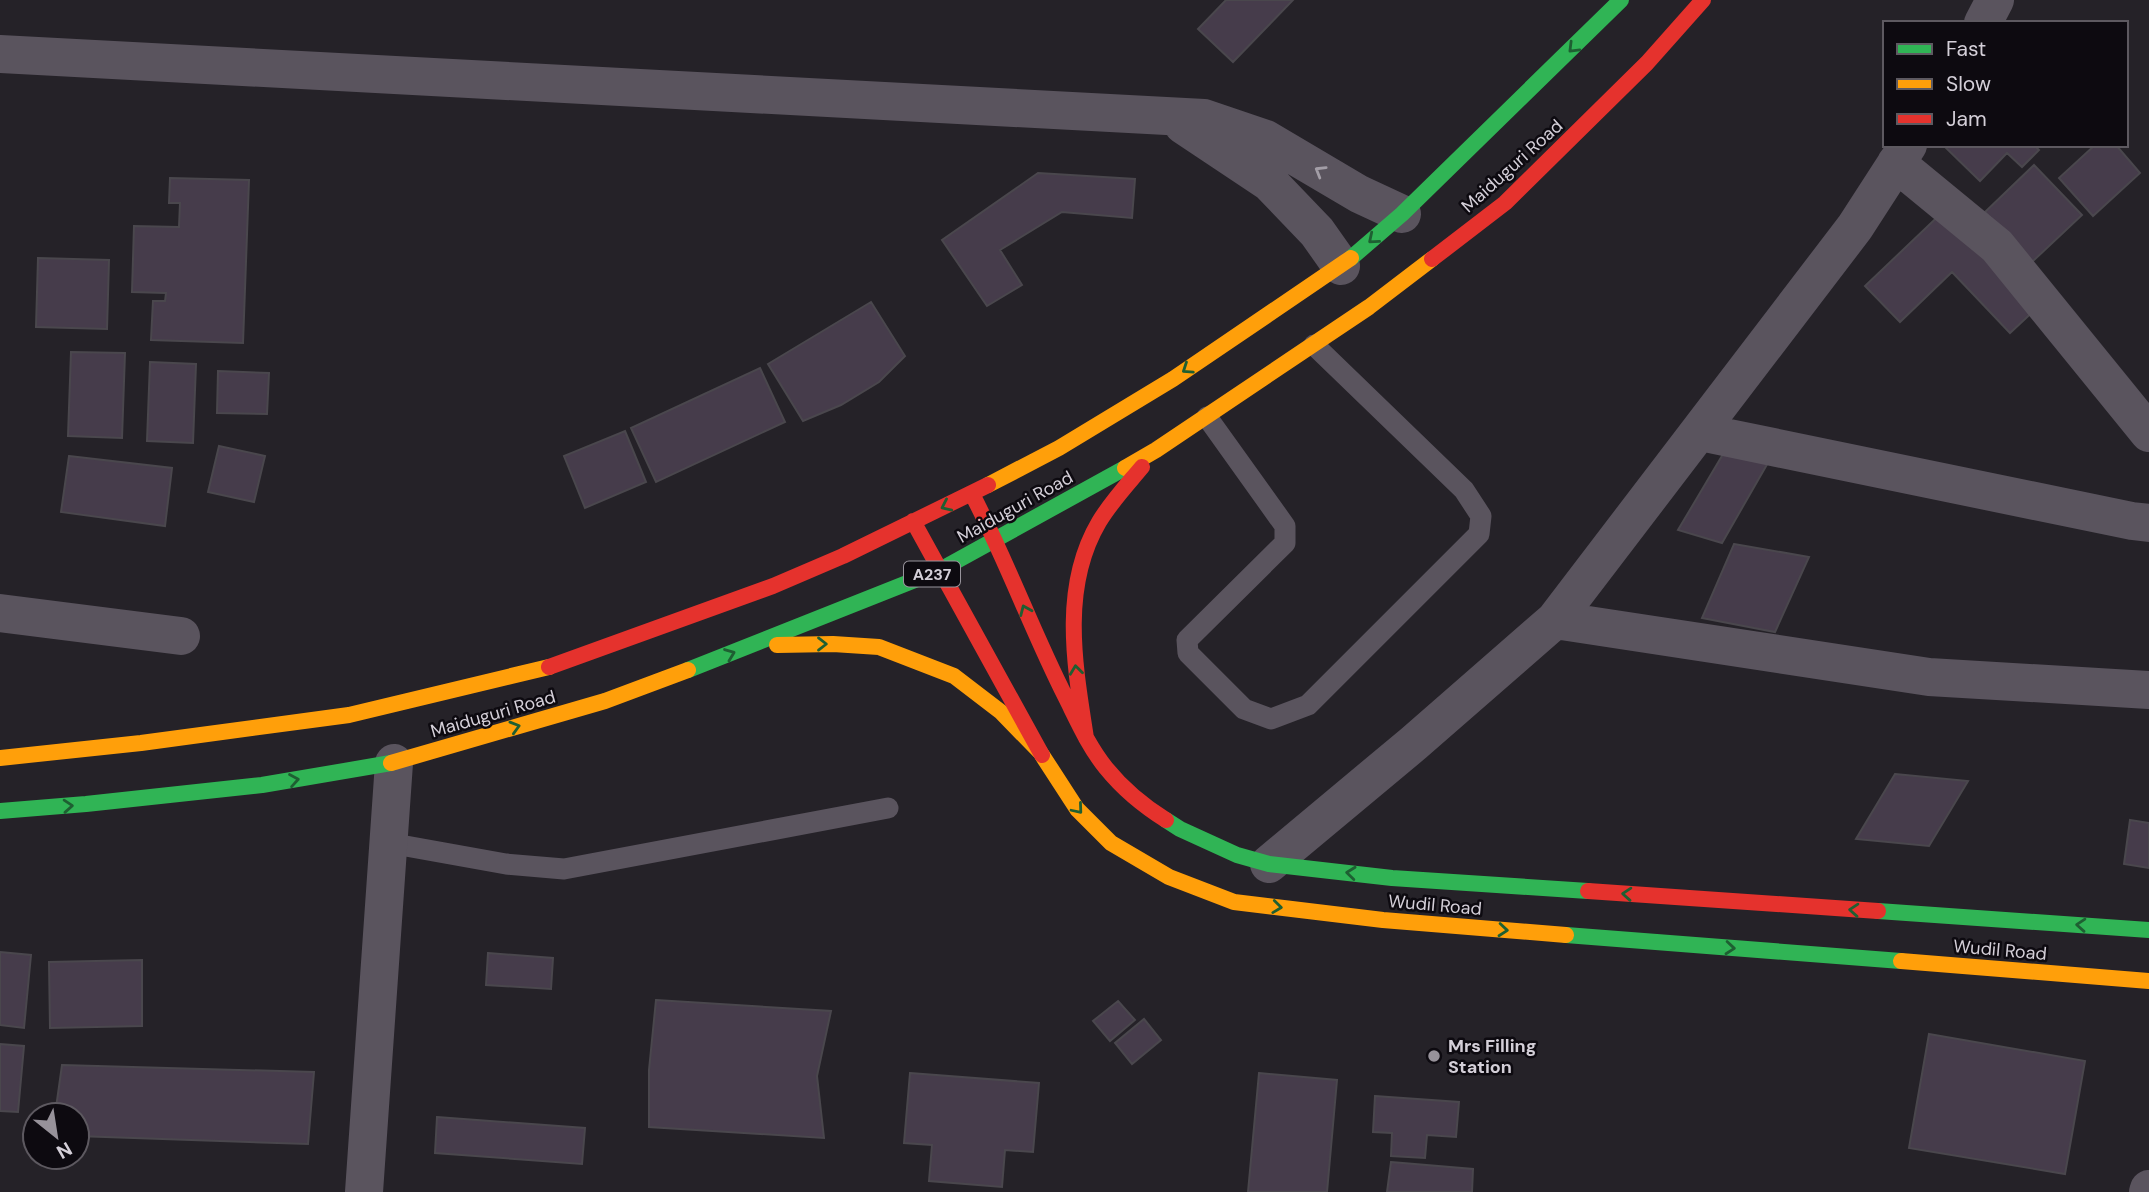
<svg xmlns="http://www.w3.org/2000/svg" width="2149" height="1192" viewBox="0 0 2149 1192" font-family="'DM Sans',sans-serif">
  <rect width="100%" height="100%" fill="#252228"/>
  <path fill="#463c4b" stroke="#4a474d" stroke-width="2" d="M 1226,0 L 1293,0 L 1233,62 L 1198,29 Z
    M 1943,145 L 2034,145 L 2039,150 L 2022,167 L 2007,153 L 1980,181 Z
    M 2095,145 L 2116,145 L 2140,173 L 2093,216 L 2059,178 Z
    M 2034,165 L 2082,215 L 2032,262 L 1985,212 Z
    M 1038,173 L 1135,179 L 1132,218 L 1062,212 L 1000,250 L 1022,285 L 987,306 L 942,240 Z
    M 170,178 L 249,180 L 243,343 L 151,340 L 153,301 L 165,301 L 166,293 L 132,292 L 134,226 L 179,227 L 180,203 L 169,203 Z
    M 1949,206 L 2041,304 L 2010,333 L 1952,272 L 1900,322 L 1865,286 Z
    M 38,258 L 109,260 L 107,329 L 36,327 Z
    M 871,302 L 905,356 L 879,382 L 841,405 L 803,421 L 768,364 Z
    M 71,352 L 125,353 L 122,438 L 68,436 Z
    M 150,362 L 196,364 L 193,443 L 147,441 Z
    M 760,368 L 785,422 L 656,482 L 631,428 Z
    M 218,371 L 269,373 L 267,414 L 217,413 Z
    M 625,431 L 646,482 L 585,508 L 564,456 Z
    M 1732,439 L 1773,454 L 1722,543 L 1678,530 Z
    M 219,446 L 265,456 L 254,502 L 208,492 Z
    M 69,456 L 172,468 L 165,526 L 61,512 Z
    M 1734,544 L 1809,557 L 1775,632 L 1702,618 Z
    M 1895,774 L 1968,781 L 1929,846 L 1856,839 Z
    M 2130,820 L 2149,823 L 2149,868 L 2124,864 Z
    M 0,952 L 31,955 L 24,1028 L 0,1025 Z
    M 488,953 L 553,958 L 551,989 L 486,985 Z
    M 142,960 L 142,1026 L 50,1028 L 49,962 Z
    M 656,1000 L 831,1011 L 817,1076 L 824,1138 L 649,1127 L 649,1070 Z
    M 1118,1001 L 1135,1020 L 1110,1041 L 1093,1021 Z
    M 1144,1019 L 1161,1040 L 1132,1064 L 1115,1043 Z
    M 1929,1034 L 2085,1061 L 2065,1174 L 1909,1148 Z
    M 0,1044 L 24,1046 L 18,1112 L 0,1111 Z
    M 62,1065 L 314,1072 L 308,1144 L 77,1136 L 77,1115 L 55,1115 Z
    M 910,1073 L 1039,1083 L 1033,1152 L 1005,1150 L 1002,1187 L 929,1181 L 932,1145 L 904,1143 Z
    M 1259,1073 L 1337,1080 L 1327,1192 L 1248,1192 Z
    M 1375,1096 L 1459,1102 L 1456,1137 L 1427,1135 L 1425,1158 L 1391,1156 L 1392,1133 L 1373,1132 Z
    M 437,1117 L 585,1128 L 582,1164 L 435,1153 Z
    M 1391,1162 L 1473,1169 L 1472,1192 L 1387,1192 Z"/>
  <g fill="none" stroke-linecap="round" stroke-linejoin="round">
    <path stroke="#5a545e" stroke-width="21" d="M 1207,417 L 1285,526 L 1285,543 L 1187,640 L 1188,653 L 1244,709 L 1271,719 L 1308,705 L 1479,534 L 1481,516 L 1464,490 L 1314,345
      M 389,843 L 506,864 L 564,869 L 888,808"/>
    <path stroke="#5a545e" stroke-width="38" d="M 1983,23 L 1995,0
      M 0,54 L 1204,118 L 1266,139 L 1359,194 L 1402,214
      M 1183,125 L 1270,183 L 1317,232 L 1341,266
      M 1896,163 L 1997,246 L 2149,433
      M 1700,432 L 2132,521 L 2149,523
      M 0,613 L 181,636
      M 1555,620 L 1929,677 L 2149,690
      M 1269,864 L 1414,743 L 1555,620 L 1855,227 L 1908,145
      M 364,1192 L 394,763
      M 2148,1192 L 2149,1189"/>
    <path stroke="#30b455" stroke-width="16" d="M 1351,258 L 1402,214 L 1621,0
      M 688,670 L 940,570 L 1125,468
      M 0,811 L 86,804 L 262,785 L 391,763
      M 1166,820 L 1180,829 L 1237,855 L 1269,864 L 1392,878 L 1588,891
      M 1878,911 L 2149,930
      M 1566,935 L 1901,961"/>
    <path stroke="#ff9f0a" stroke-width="16" d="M 1125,468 L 1156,450 L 1369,307 L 1432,259
      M 988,485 L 1059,448 L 1173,379 L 1351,258
      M 777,645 L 833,644 L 879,647 L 954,676 L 1001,712 L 1040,752
      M 1042,755 L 1077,809 L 1111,843 L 1169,877 L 1234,902 L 1383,920 L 1566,935
      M 0,758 L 141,743 L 349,715 L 549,667
      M 391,763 L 605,701 L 688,670
      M 1901,961 L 2149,981"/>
    <path stroke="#e5322d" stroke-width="16" d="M 1432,259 L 1505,203 L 1647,63 L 1703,0
      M 972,494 C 1007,561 1032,631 1066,698 C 1078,722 1089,747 1106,768 C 1123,789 1142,805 1166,820
      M 913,521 L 1042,755
      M 549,667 L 773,586 L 843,556 L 988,485
      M 1086,738 C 1075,667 1060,588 1099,522 C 1111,502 1127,485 1142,467
      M 1588,891 L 1878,911"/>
  </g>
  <defs><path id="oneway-chevron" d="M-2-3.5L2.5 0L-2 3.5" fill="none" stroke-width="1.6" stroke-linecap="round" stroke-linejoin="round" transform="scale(1.75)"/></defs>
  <g stroke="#1e5f32">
    <use href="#oneway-chevron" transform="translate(1573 48) rotate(135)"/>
    <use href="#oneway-chevron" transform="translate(1373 239) rotate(140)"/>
    <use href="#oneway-chevron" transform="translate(1187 369) rotate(146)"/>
    <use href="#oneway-chevron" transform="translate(946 506) rotate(155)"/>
    <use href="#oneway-chevron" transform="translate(1025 610) rotate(-113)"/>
    <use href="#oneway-chevron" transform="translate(822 644)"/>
    <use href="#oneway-chevron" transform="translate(730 654) rotate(-21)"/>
    <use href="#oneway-chevron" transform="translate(1076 670) rotate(-97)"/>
    <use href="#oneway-chevron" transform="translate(515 727) rotate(-16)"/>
    <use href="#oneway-chevron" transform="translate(294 780) rotate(-10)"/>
    <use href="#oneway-chevron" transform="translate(68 806) rotate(-4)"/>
    <use href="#oneway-chevron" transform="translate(1078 809) rotate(50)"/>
    <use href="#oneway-chevron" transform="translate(1351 873) rotate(-174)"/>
    <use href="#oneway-chevron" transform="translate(1627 894) rotate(-176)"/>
    <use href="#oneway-chevron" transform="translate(1277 907) rotate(7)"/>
    <use href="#oneway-chevron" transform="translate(1854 910) rotate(-176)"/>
    <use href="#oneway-chevron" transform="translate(2081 925) rotate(-176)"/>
    <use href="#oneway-chevron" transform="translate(1503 930) rotate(5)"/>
    <use href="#oneway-chevron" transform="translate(1730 948) rotate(5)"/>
  </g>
  <use stroke="#a39ea7" href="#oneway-chevron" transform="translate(1320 171) rotate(-149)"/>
  <circle fill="#97929a" stroke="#0d0a10" stroke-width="2.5" cx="1434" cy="1056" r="7"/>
  <g text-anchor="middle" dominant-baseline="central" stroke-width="5" stroke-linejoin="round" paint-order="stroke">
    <rect fill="#0d0a10" stroke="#98949c" stroke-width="2" x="904" y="561.5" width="56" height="25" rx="5"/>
    <g font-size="16" font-weight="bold" fill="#d4cfd8">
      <text x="932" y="574">A237</text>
    </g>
    <g font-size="18" fill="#d4cfd8" stroke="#0d0a10">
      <text transform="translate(1512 166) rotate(-42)">Maiduguri Road</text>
      <text transform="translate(1015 507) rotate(-29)">Maiduguri Road</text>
      <text transform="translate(493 714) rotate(-16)">Maiduguri Road</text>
      <text transform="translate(1435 905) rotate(5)">Wudil Road</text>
      <text transform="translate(2000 950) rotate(5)">Wudil Road</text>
    </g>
    <g font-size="18" font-weight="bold" fill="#d4cfd8" stroke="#0d0a10" text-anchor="start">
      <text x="1448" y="1046">Mrs Filling<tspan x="1448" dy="21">Station</tspan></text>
    </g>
  </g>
  <rect x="1883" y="21" width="245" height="126" fill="#0d0a10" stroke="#5d5960" stroke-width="2"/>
  <rect x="1897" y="44" width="35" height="10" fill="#30b455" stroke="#5d5960" stroke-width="2"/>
  <text x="1946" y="56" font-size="21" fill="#d4cfd8">Fast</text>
  <rect x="1897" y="79" width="35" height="10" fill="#ff9f0a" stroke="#5d5960" stroke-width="2"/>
  <text x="1946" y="91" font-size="21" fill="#d4cfd8">Slow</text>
  <rect x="1897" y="114" width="35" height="10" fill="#e5322d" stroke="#5d5960" stroke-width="2"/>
  <text x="1946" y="126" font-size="21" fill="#d4cfd8">Jam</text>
  <g transform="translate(56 1136) rotate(150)"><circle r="33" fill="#0d0a10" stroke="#5d5960" stroke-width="2"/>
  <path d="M0-5L12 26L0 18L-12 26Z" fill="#97929a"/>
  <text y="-10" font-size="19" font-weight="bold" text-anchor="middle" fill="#d4cfd8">N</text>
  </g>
</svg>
